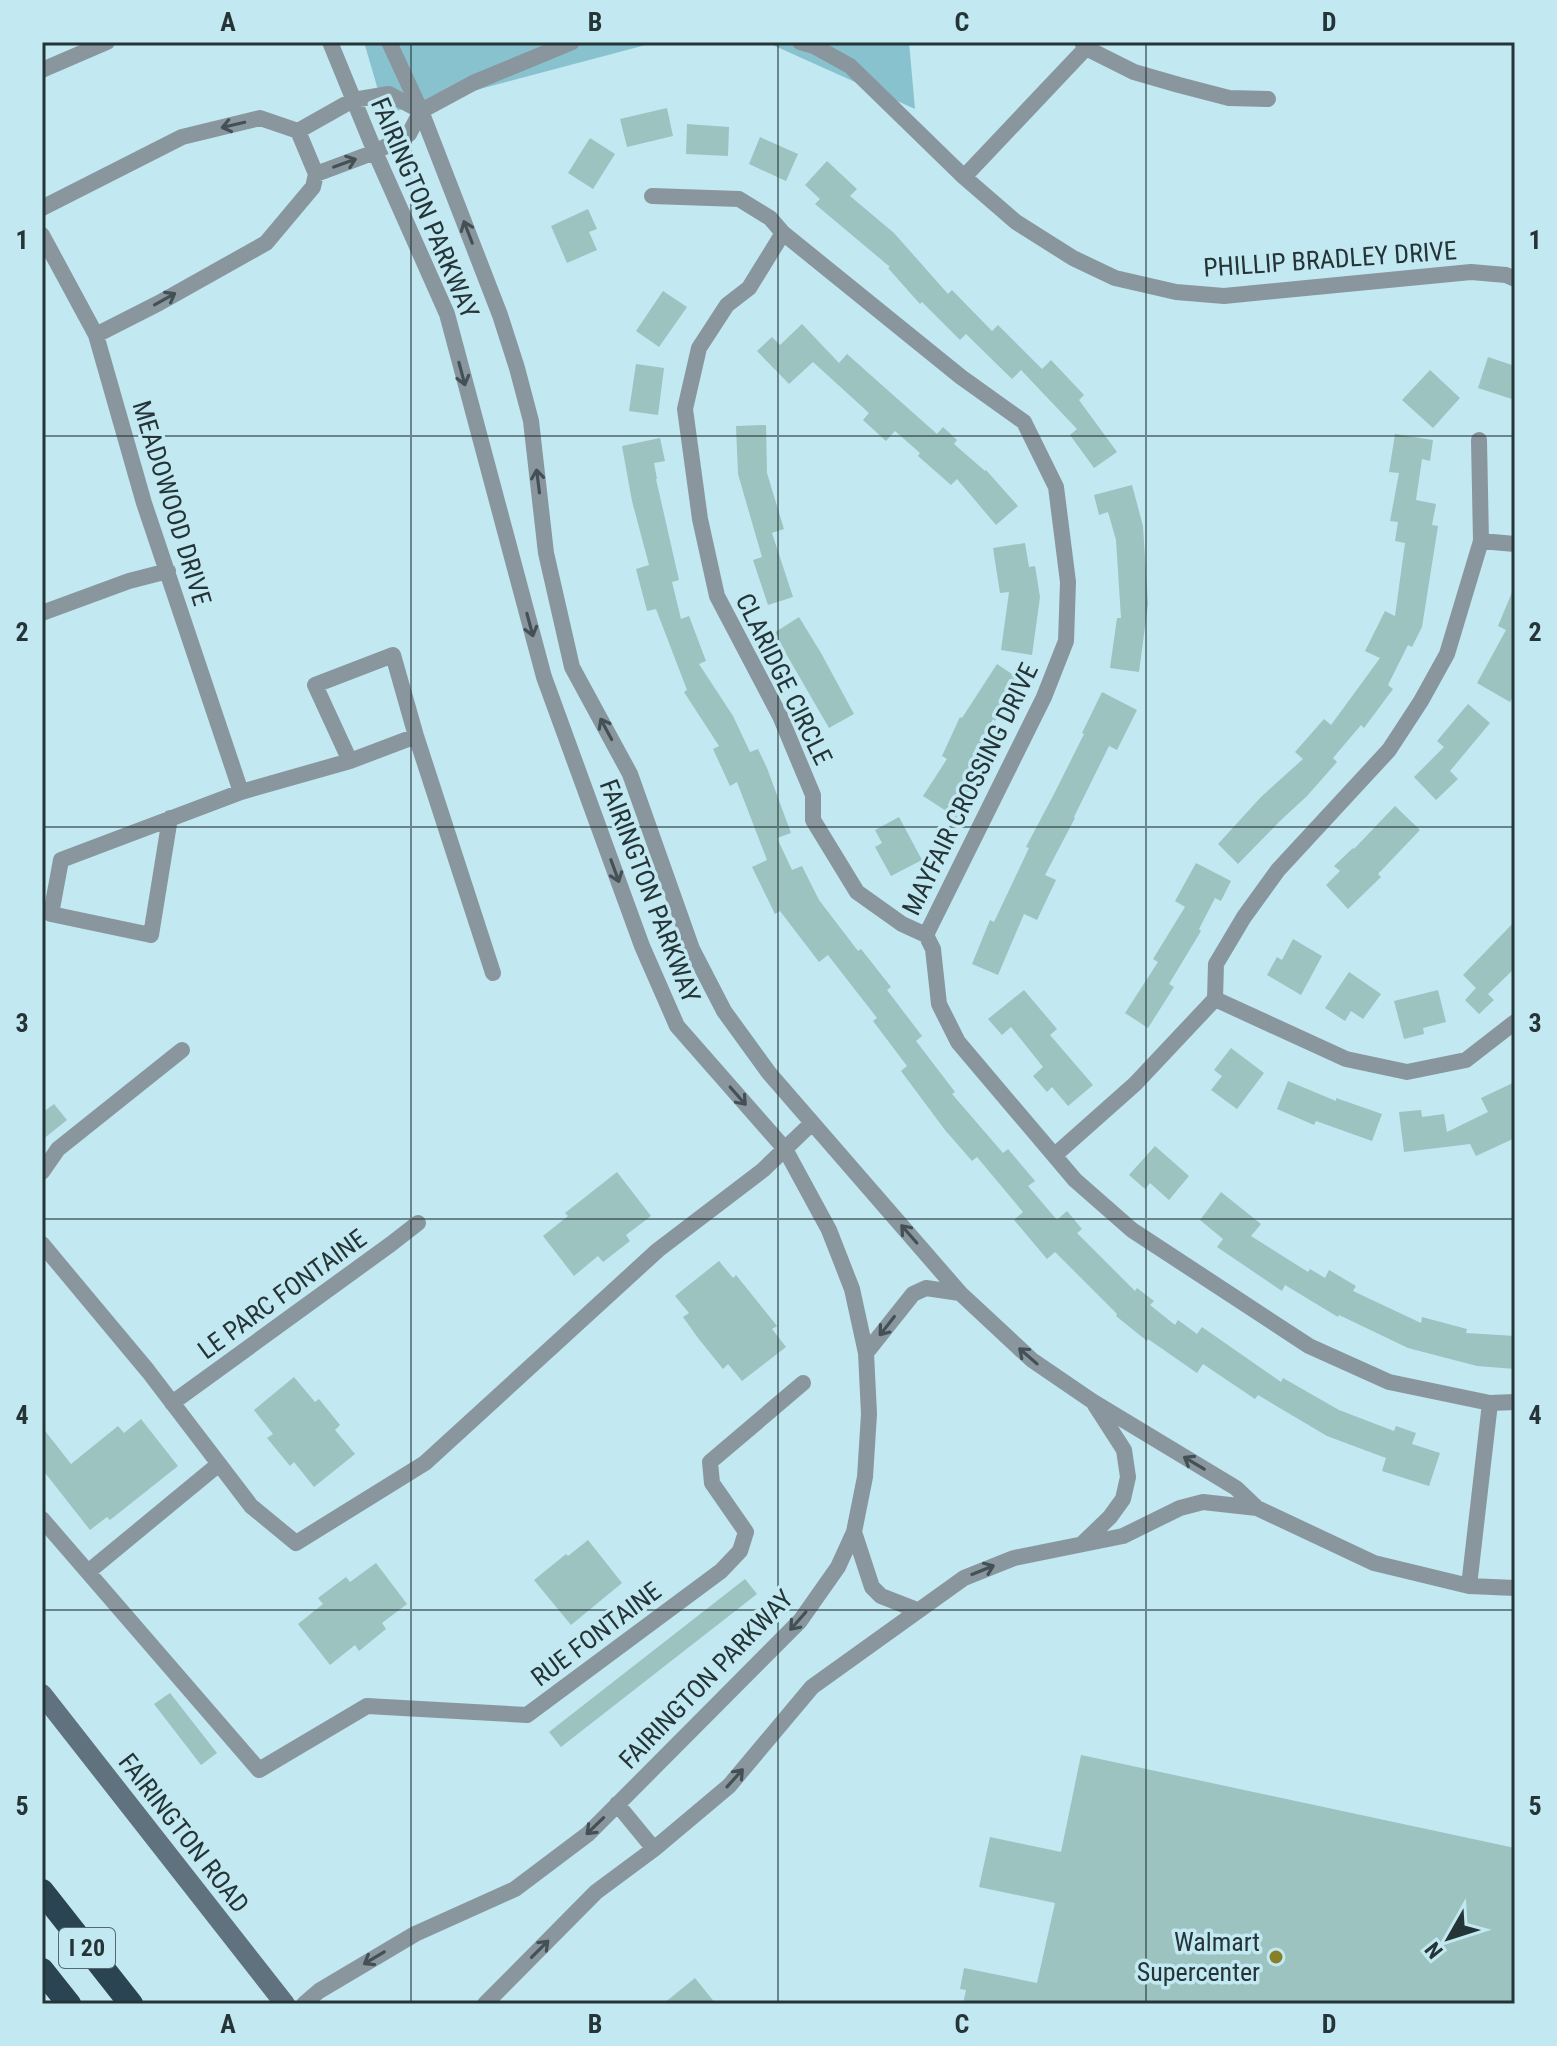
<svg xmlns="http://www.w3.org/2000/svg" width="1557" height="2046" viewBox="0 0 1557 2046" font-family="'Roboto Condensed',sans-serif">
  <rect width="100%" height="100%" fill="#c2e8f1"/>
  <path fill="#89c2cf" d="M 364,42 L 657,42 L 385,114 Z
    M 766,42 L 909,42 L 915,109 Z"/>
  <path fill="#9cc3c0" d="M 667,108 L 673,136 L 627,147 L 620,119 Z
    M 687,124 L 729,127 L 728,156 L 686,154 Z
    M 760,137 L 798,154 L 786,181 L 749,164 Z
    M 590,138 L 615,154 L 593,189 L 568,173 Z
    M 827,161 L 857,189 L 850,196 L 894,233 L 948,294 L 952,290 L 992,331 L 998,325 L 1042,369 L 1051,360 L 1084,395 L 1079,400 L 1117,452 L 1094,468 L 1070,435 L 1077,429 L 1021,370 L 1012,379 L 966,334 L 960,340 L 922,302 L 920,304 L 888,268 L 890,267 L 815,204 L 820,199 L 805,185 Z
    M 588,209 L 597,229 L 589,232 L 597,250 L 567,263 L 551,226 Z
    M 663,291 L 687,307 L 659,347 L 636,331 Z
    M 802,324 L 839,363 L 847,354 L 937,434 L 943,427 L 957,440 L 954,444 L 985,471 L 986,470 L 1018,506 L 996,525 L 957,479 L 951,485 L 918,456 L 920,453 L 895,431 L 886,441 L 863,420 L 869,413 L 813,362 L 789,384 L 757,351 L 772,337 L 780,345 Z
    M 1488,357 L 1515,366 L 1515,400 L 1478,388 Z
    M 636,364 L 664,368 L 658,415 L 629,411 Z
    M 1430,370 L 1460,398 L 1433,428 L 1402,400 Z
    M 766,425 L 767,473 L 784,529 L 772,533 L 793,597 L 768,605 L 753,560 L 762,557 L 738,474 L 736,426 Z
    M 1395,434 L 1433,440 L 1430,461 L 1422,459 L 1416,500 L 1436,504 L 1432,525 L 1438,526 L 1422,627 L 1412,647 L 1408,645 L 1388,685 L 1393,689 L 1364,728 L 1361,725 L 1333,758 L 1337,762 L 1307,796 L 1280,821 L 1238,864 L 1218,844 L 1261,797 L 1303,759 L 1295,752 L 1324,719 L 1331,725 L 1380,658 L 1365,651 L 1385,611 L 1395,616 L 1405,543 L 1395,541 L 1398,522 L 1390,521 L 1399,473 L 1389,472 Z
    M 660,438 L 665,461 L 654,463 L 657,479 L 656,479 L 679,580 L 672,582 L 681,619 L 689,616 L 706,661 L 699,664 L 733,716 L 750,752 L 758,749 L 767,768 L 791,833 L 777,838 L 792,870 L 802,866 L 819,900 L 858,951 L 861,949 L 891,987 L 887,990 L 922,1036 L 916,1041 L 955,1092 L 952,1094 L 1003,1153 L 1008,1149 L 1035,1181 L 1028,1186 L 1057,1220 L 1067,1211 L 1082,1229 L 1077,1233 L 1135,1291 L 1137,1288 L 1154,1301 L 1150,1305 L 1175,1325 L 1178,1320 L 1197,1334 L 1202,1327 L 1281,1382 L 1283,1378 L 1339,1410 L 1394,1431 L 1396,1426 L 1416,1433 L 1412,1444 L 1440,1453 L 1429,1486 L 1382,1471 L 1386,1458 L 1327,1436 L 1258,1395 L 1255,1399 L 1203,1364 L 1197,1373 L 1148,1339 L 1147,1341 L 1116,1316 L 1117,1314 L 1055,1252 L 1047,1259 L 1014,1220 L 1023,1212 L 977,1157 L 972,1161 L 945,1130 L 901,1071 L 907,1066 L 873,1021 L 877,1018 L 828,955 L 819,962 L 780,911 L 775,914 L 752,867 L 767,860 L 737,782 L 730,786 L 713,749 L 719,746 L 684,692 L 687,690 L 656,609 L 647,611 L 636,569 L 649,565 L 632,501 L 622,446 Z
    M 1132,485 L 1143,526 L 1148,604 L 1139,672 L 1110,668 L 1117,618 L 1121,618 L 1116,540 L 1108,512 L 1099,515 L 1094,495 Z
    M 1025,543 L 1029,567 L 1035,566 L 1040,597 L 1032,655 L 1001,650 L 1009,592 L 1000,593 L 993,548 Z
    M 1515,585 L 1515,693 L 1510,702 L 1477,683 L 1506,630 L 1498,626 Z
    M 799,617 L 821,653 L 854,714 L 829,728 L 774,633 Z
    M 997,664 L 1021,680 L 995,721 L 993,719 L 977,751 L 985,755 L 967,795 L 971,798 L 957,818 L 923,796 L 947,759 L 942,756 L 960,717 L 962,718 Z
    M 1102,692 L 1137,710 L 1117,750 L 1109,746 L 1074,817 L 1075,818 L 1045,875 L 1056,880 L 1037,920 L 1024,914 L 998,975 L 972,964 L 990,920 L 994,922 L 1029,848 L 1026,847 L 1055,792 L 1084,734 L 1082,733 Z
    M 1468,704 L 1490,723 L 1450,771 L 1458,779 L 1436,800 L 1414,777 L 1444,747 L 1437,741 Z
    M 1395,806 L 1420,830 L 1378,874 L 1381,877 L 1348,909 L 1326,885 L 1340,871 L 1334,866 L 1353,848 L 1354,849 Z
    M 899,817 L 922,860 L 891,876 L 875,847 L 882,843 L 875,830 Z
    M 1196,863 L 1231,881 L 1221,901 L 1215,898 L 1199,929 L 1201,931 L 1169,984 L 1174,987 L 1148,1028 L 1125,1013 L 1158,962 L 1153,959 L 1185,907 L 1175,901 Z
    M 1515,921 L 1515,968 L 1488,994 L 1494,1000 L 1479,1014 L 1465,1000 L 1476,988 L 1463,975 Z
    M 1293,939 L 1322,956 L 1301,995 L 1267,975 L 1277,957 L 1282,960 Z
    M 1349,972 L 1381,994 L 1363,1019 L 1351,1011 L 1345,1021 L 1325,1008 Z
    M 1024,990 L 1057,1029 L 1050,1035 L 1093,1085 L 1068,1106 L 1052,1087 L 1047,1092 L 1033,1076 L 1043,1067 L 1011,1027 L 1002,1035 L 988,1019 Z
    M 1438,990 L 1446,1022 L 1423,1028 L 1424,1034 L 1404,1039 L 1394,1001 Z
    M 1231,1048 L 1264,1073 L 1237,1109 L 1211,1090 L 1222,1076 L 1214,1070 Z
    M 1288,1081 L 1336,1101 L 1336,1098 L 1382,1114 L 1372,1141 L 1316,1121 L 1314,1125 L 1277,1109 Z
    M 1515,1082 L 1515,1138 L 1476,1156 L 1470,1144 L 1404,1152 L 1399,1112 L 1421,1110 L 1422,1117 L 1444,1114 L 1447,1132 L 1488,1112 L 1481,1098 Z
    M 54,1104 L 67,1120 L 42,1140 L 42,1113 Z
    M 1155,1146 L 1189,1176 L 1169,1200 L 1150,1183 L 1145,1189 L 1129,1175 Z
    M 617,1172 L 651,1216 L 626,1235 L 630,1241 L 603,1262 L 598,1256 L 574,1276 L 543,1236 L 568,1216 L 565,1213 Z
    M 1221,1192 L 1261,1224 L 1251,1236 L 1308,1272 L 1310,1269 L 1325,1278 L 1329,1270 L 1356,1286 L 1353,1291 L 1421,1323 L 1422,1317 L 1467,1329 L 1466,1333 L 1515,1336 L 1515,1369 L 1477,1366 L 1408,1348 L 1339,1315 L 1338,1317 L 1285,1285 L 1282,1291 L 1217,1247 L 1223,1239 L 1200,1220 Z
    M 719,1261 L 733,1278 L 736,1275 L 777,1326 L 772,1329 L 786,1347 L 742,1381 L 728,1364 L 723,1369 L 698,1338 L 683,1317 L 689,1313 L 675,1296 Z
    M 294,1377 L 315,1402 L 319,1399 L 340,1425 L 335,1430 L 355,1454 L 314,1487 L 294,1462 L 290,1466 L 267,1438 L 273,1434 L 254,1410 Z
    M 141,1419 L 178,1466 L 110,1520 L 107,1517 L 90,1530 L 42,1469 L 42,1427 L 71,1464 L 118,1426 L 124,1433 Z
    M 588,1540 L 622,1583 L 571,1625 L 534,1580 L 566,1554 L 568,1556 Z
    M 376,1563 L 407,1604 L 382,1623 L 386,1629 L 359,1651 L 355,1645 L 330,1665 L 298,1624 L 323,1604 L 318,1598 L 346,1577 L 350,1582 Z
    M 745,1579 L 757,1594 L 561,1747 L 549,1732 Z
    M 170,1693 L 217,1753 L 201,1765 L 154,1704 Z
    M 1081,1755 L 1515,1848 L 1515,2004 L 963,2004 L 966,1990 L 960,1989 L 964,1968 L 1037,1983 L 1055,1903 L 979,1887 L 990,1837 L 1061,1852 Z
    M 695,1978 L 716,2004 L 663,2004 Z"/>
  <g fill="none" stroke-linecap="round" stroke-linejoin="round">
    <path stroke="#8a969e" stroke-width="16" d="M 389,42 L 421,111 L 500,315 L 517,368 L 531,421 L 546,553 L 572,667 L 630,774 L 692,949 L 724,1011 L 769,1073 L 960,1293 L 1032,1360 L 1092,1401 L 1236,1488 L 1257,1508
      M 800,42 L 814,46 L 850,66 L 964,177 L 1016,222 L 1073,258 L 1115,278 L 1176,292 L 1224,296 L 1471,272 L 1506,275 L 1515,279
      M 1082,42 L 1086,48 L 1134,72 L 1179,85 L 1229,98 L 1268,99
      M 42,70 L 107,42
      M 298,131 L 353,100 L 389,94 L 421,111
      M 316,174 L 375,152 L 409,134 L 421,111 L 473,83 L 572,42
      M 964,177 L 1086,48
      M 652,196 L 739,199 L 770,218 L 783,233 L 961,377 L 1024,422 L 1056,487 L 1068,582 L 1066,641 L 1044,697 L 926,935 L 933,949 L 939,1004 L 958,1042 L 1075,1180 L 1132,1230 L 1309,1346 L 1389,1382 L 1490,1403 L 1515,1402
      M 42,208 L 182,137 L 260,118 L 298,131 L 316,174 L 313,187 L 266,243 L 159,303 L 96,335
      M 783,233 L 749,288 L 727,305 L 699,348 L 685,409 L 700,519 L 717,596 L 780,716 L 813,795 L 813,820 L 857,892 L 902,924 L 926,935
      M 42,235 L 96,335 L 144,503 L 241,792
      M 1481,541 L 1515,544
      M 42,613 L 129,581 L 168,571
      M 350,761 L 315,685 L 393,655 L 416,736 L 493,973
      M 170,818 L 151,935 L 51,914 L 61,860 L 241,792 L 350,761 L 416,736
      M 1215,999 L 1346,1059 L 1407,1072 L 1466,1060 L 1515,1022
      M 1055,1155 L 1135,1084 L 1215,999 L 1216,964 L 1244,917 L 1278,870 L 1389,750 L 1421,701 L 1447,654 L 1481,541 L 1479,440
      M 42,1172 L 58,1149 L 182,1050
      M 42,1244 L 148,1371 L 251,1506 L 296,1543 L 425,1463 L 658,1250 L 763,1170 L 812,1123
      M 866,1353 L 913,1294 L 926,1288 L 960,1293
      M 172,1403 L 391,1244 L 418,1223
      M 42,1519 L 259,1770 L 367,1706 L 527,1715 L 721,1571 L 740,1551 L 746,1532 L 712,1483 L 710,1462 L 803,1383
      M 854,1532 L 872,1587 L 881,1596 L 917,1610
      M 1083,1543 L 1110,1517 L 1123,1499 L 1128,1477 L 1124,1450 L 1095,1405
      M 88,1572 L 219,1464
      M 1469,1586 L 1490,1403
      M 617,1804 L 654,1849
      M 304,2004 L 319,1991 L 415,1934 L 515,1889 L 588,1834 L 800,1621 L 838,1567 L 854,1532 L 865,1477 L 869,1414 L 866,1353 L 852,1289 L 829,1230 L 785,1149 L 677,1026 L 642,946 L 544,677 L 447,314 L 375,152 L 330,42
      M 485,2004 L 596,1892 L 654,1849 L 729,1786 L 812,1687 L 964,1578 L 1014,1558 L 1123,1536 L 1180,1508 L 1203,1502 L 1257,1508 L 1374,1563 L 1469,1586 L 1515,1588"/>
    <path stroke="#60727e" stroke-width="20" d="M 42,1694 L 285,2004"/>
    <path stroke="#2a4453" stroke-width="24" d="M 42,1891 L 131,2004
      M 42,1970 L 69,2004"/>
  </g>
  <defs><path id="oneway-shaft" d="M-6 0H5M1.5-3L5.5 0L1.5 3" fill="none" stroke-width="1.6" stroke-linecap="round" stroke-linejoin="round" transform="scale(2)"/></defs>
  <g stroke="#435156">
    <use href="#oneway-shaft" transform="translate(233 125) rotate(167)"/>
    <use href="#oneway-shaft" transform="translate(345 163) rotate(-20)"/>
    <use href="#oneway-shaft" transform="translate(468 232) rotate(-111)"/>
    <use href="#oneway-shaft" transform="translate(165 299) rotate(-29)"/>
    <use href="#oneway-shaft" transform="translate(462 374) rotate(75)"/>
    <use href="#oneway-shaft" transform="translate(538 481) rotate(-97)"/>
    <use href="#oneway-shaft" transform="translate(530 625) rotate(75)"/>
    <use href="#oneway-shaft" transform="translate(606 729) rotate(-118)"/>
    <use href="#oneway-shaft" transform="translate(615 871) rotate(70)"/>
    <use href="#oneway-shaft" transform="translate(738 1096) rotate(49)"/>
    <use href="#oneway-shaft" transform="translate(909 1234) rotate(-131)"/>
    <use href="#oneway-shaft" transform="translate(887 1326) rotate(128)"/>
    <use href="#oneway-shaft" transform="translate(1028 1356) rotate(-139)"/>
    <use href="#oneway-shaft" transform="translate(1194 1463) rotate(-149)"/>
    <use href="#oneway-shaft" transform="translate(983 1570) rotate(-22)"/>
    <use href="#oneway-shaft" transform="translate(798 1621) rotate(131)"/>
    <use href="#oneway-shaft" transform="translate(735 1778) rotate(-48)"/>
    <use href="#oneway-shaft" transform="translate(595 1826) rotate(136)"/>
    <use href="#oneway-shaft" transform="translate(540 1949) rotate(-45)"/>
    <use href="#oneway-shaft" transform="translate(374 1958) rotate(149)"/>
  </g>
  <path fill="none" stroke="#253437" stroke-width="2" stroke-opacity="0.55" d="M 411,42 L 411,2004M 778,42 L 778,2004M 1146,42 L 1146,2004M 42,436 L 1515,436M 42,827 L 1515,827M 42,1219 L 1515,1219M 42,1610 L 1515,1610"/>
  <circle fill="#878027" stroke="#c2e8f1" stroke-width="3" cx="1276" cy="1957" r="8"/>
  <g text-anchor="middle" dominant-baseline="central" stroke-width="7" stroke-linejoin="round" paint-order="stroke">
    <rect fill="#c2e8f1" stroke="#546a6f" stroke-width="2" x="59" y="1928" width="56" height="40" rx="6"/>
    <g font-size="24" font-weight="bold" fill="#253437">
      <text x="87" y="1948">I 20</text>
    </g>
    <g font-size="26" fill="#253437" stroke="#c2e8f1">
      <text transform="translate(425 208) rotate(67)">FAIRINGTON PARKWAY</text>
      <text transform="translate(1330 259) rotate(-4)">PHILLIP BRADLEY DRIVE</text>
      <text transform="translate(172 503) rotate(73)">MEADOWOOD DRIVE</text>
      <text transform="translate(784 679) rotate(64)">CLARIDGE CIRCLE</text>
      <text transform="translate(970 789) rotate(-64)">MAYFAIR CROSSING DRIVE</text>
      <text transform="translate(650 891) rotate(69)">FAIRINGTON PARKWAY</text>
      <text transform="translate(282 1294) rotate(-36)">LE PARC FONTAINE</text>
      <text transform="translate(596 1634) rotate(-37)">RUE FONTAINE</text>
      <text transform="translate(706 1679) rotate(-46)">FAIRINGTON PARKWAY</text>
      <text transform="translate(184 1833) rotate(52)">FAIRINGTON ROAD</text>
    </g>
    <g font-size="26" fill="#253437" stroke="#c2e8f1" text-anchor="end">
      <text x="1260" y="1942">Walmart<tspan x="1260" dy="30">Supercenter</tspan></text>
    </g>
  </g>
  <rect width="1557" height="2046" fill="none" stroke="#c2e8f1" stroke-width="88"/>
  <g transform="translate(1449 1938) rotate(231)" stroke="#c2e8f1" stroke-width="6" paint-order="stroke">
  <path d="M0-6L14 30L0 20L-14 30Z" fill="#253437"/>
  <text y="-12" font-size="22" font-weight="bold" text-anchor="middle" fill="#253437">N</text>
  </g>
  <rect x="44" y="44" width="1469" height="1958" fill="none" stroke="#253437" stroke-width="3"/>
  <g font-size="26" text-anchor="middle" font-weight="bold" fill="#253437">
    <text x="228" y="31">A</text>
    <text x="595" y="31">B</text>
    <text x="962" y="31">C</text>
    <text x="1329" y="31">D</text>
    <text x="22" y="249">1</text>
    <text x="1535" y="249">1</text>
    <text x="22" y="641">2</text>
    <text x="1535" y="641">2</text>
    <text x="22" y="1032">3</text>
    <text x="1535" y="1032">3</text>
    <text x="22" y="1424">4</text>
    <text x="1535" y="1424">4</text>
    <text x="22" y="1815">5</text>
    <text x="1535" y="1815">5</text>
    <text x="228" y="2033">A</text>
    <text x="595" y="2033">B</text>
    <text x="962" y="2033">C</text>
    <text x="1329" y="2033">D</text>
  </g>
</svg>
